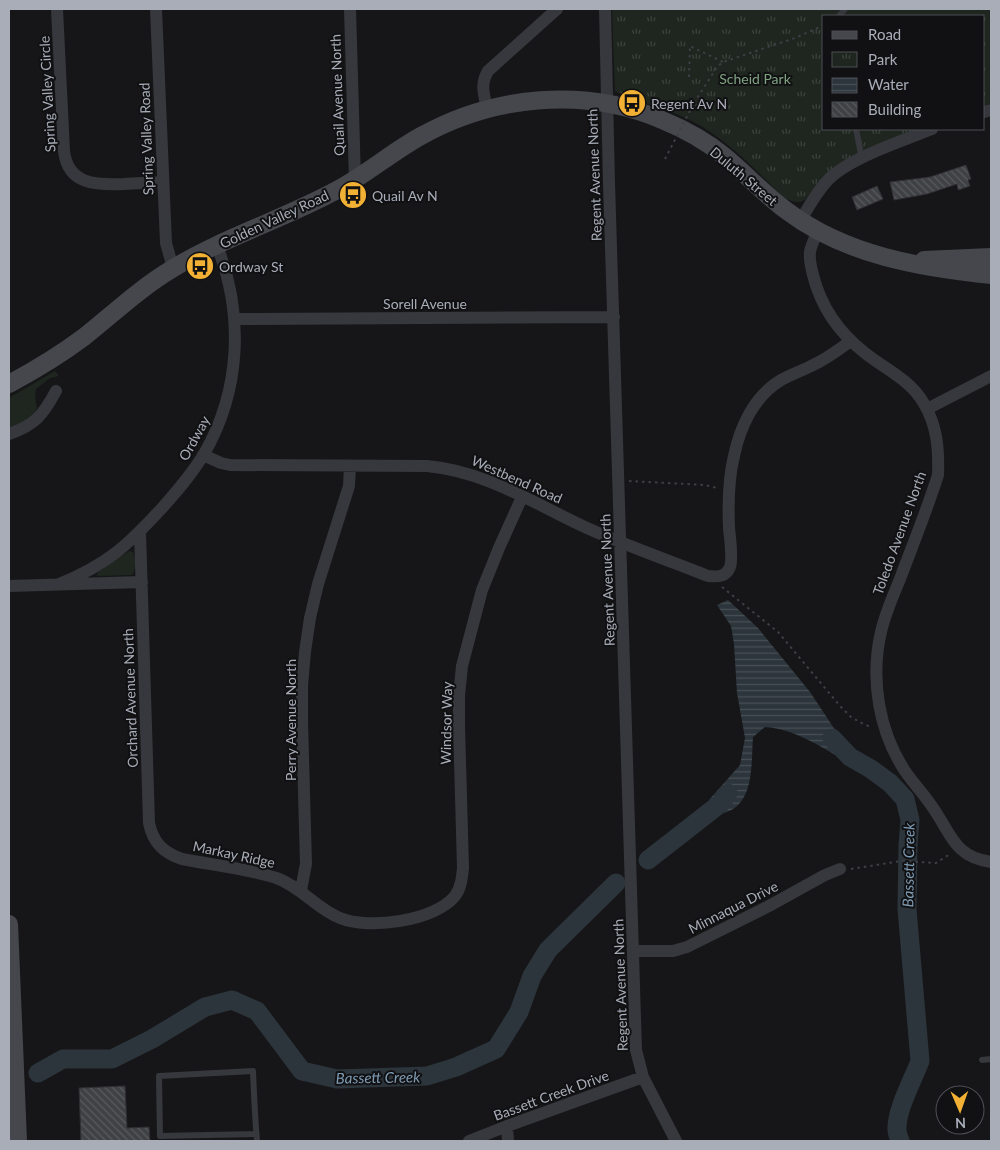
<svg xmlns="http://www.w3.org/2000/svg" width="1000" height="1150" viewBox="0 0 1000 1150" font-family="Lato,sans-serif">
  <defs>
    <pattern id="park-tufts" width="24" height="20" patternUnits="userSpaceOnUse" patternTransform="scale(1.25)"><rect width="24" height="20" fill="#1e261f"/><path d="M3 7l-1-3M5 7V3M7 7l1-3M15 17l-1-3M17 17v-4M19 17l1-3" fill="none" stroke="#3c433d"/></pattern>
    <pattern id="water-rules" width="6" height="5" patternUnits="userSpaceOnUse" patternTransform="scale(1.25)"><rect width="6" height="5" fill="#2c353c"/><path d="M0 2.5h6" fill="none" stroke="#485056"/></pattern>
    <pattern id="building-back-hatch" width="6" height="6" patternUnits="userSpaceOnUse" patternTransform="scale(1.25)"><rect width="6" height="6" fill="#404145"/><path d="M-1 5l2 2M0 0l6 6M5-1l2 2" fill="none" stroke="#595a5e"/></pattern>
  </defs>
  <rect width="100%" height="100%" fill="#161618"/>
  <path fill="#1e261f" d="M 55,371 L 59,376 L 50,378 L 36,389 L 35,397 L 37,409 C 30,418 20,425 9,427 L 9,398 Z
    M 129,551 L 133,552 C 136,558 136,570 132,575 L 97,576 L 98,572 Z"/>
  <path fill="url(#park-tufts)" d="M 612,9 L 991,9 L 991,103 L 984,106 L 984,16 L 824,16 L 824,129 L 916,129 L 840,163 L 831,170 L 805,200 C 797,204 791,201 783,197 C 755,169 726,138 690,120 C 665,107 638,103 615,91 Z"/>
  <path fill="url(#water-rules)" d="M 728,600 L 758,628 L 810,692 L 851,754 L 846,761 C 820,747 796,729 765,727 L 753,737 C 751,761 755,802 727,812 C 722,814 716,814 711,815 L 709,800 L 740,765 L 745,738 L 737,693 L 734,644 L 731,626 L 717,605 Z"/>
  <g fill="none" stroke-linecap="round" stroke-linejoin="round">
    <path stroke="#2c353c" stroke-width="19" d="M 832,738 L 850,757 L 871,769 L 890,783 L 905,799 L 910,820 L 908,845 L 907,909 L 920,1061 C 913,1080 896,1110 897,1130 C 897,1133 899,1138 900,1141
      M 648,860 L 721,803 L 728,793
      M 38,1073 L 63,1059 L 112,1059 L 152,1039 L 205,1007 L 232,1000 L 257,1011 L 302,1071 L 337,1079 L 427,1076 L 456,1067 L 496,1049 L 519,1012 L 532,976 L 548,950 L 616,883"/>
  </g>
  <path fill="url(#building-back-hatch)" stroke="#303034" d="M 966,165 L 971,179 L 968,180 L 970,186 L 958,190 L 957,184 L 927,194 L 894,200 L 890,182 L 930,177 Z
    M 877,186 L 883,199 L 857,210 L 852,197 Z
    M 125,1086 L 127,1128 L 149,1127 L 150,1141 L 81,1141 L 79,1088 Z"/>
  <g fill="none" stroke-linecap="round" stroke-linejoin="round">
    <path stroke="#3d3f44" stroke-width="2" stroke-dasharray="2.5 4" stroke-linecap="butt" d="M 689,77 L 690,46 L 723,62
      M 694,103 L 717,67 L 723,62 L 795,38 L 824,25
      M 629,481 L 705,485 L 717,488 L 718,490
      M 722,587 L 778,632 L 840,706 L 851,717 L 865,725 L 872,727
      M 851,869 L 901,861 L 936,863 L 950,854"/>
    <path stroke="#37383d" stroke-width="6" d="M 839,16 L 845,9
      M 856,129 L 862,159
      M 982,1060 L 991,1059
      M 256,1134 L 160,1136 L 159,1076 L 253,1071 C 254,1095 255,1118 257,1141"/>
    <path stroke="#37383d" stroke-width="12" d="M 57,9 L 64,151 C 68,185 96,185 124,184 C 137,183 150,183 163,182
      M 156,9 L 166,243 L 173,268
      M 350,9 L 355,180
      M 605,9 L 609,183 L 636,1050 L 643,1077 L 676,1141
      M 487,108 C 484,95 480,84 488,71 L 557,9
      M 984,112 L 991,110
      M 801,220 C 809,206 817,191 829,179 C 850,158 904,140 932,129
      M 818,231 C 815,238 811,245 810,252 C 809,260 811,267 813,275 C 821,307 838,332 865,353 C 885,369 909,379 923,402 C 937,425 939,448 938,475 C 927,510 913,544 900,579 C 893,596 885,614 881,632 C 870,679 879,732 905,771 C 913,783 923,793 931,805 C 951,832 953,857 991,862
      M 235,319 L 614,317
      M 927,409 L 991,376
      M 9,434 C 35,425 43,415 56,391
      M 203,455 L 221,463 L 230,465 L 427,466 C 485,471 535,504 587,528 C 627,546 668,560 708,576 C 718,577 726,577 730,567 C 733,559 730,538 729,528 C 728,504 728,480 734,456 C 740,427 754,396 781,380 C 792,374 804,370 815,364 C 828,358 839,349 851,341
      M 140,532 L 149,823 C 153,843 164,853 182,859 C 212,865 252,869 279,879 C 302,888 317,909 340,918 C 368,930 435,921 455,896 C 461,888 462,878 463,868 L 459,725 L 459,696 L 462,666 L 482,590 L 499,548 L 522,497
      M 59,584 C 107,565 128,545 162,508 C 177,491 192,474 204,454 C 241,390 244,314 217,246
      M 9,586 L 142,582
      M 301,890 L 306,864 L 302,721 L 302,686 L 305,652 L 310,618 L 318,584 L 349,486 L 350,466
      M 633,951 L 673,951 L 687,947 L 769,906 L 825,875 L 840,869
      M 507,1126 L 508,1141
      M 469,1141 L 507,1126 L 643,1077"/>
    <path stroke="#45474d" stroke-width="18" d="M 924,260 L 991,257
      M 9,384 C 35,370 60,355 84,337 C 113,314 140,288 172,269 C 224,237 284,219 337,190 C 367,174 392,152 421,136 C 494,95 586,87 662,120 C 684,129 706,141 724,156 C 746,174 765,195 787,211 C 845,255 921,268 991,275
      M 9,924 L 18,1141"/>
    <path stroke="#3d3f44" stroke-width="2" stroke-dasharray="2.5 4" stroke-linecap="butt" d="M 665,159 L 694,103"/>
  </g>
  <defs>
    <symbol id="bus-disc" viewBox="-11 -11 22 22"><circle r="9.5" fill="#f2b134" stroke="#111113"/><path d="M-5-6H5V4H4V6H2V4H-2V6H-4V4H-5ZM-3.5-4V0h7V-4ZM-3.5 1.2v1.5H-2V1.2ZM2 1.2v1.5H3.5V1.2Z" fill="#111"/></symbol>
  </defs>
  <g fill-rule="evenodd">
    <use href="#bus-disc" x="616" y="87" width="32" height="32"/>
    <use href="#bus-disc" x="337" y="179" width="32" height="32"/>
    <use href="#bus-disc" x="184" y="250" width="32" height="32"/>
  </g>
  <g text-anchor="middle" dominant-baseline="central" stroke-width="4" stroke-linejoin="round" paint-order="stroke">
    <g font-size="14" fill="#7fa381" stroke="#111113">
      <text x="755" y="78">Scheid Park</text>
    </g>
    <g font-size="14" fill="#a8adb8" stroke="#111113">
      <text transform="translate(47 94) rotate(-93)">Spring Valley Circle</text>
      <text transform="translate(337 95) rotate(-92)">Quail Avenue North</text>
      <text transform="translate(146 139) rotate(-92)">Spring Valley Road</text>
      <text transform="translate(594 175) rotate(-92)">Regent Avenue North</text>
      <text transform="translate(744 176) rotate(40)">Duluth Street</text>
      <text transform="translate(274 219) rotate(-25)">Golden Valley Road</text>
      <text x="425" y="303">Sorell Avenue</text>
      <text transform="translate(194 438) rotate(-61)">Ordway</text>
      <text transform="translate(517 479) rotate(24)">Westbend Road</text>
      <text transform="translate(899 533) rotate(-70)">Toledo Avenue North</text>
      <text transform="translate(607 580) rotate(-92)">Regent Avenue North</text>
      <text transform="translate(130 698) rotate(-92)">Orchard Avenue North</text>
      <text transform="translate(290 720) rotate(-90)">Perry Avenue North</text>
      <text transform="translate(446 723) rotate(-89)">Windsor Way</text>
      <text transform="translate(234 854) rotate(12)">Markay Ridge</text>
      <text transform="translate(733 907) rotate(-27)">Minnaqua Drive</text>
      <text transform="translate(620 985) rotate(-92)">Regent Avenue North</text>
      <text transform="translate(551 1095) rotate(-20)">Bassett Creek Drive</text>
    </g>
    <g font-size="14" fill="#a8adb8" stroke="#111113" text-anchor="start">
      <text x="651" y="103">Regent Av N</text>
      <text x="372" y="195">Quail Av N</text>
      <text x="219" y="266">Ordway St</text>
    </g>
    <g font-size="15" font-style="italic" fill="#7f9bb3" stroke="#111113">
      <text transform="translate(908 865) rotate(-89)">Bassett Creek</text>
      <text transform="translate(378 1077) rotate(-1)">Bassett Creek</text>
    </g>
  </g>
  <rect width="1000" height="1150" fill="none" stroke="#a8adb8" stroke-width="20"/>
  <rect x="822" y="15" width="162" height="115" fill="#111113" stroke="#4d4f55"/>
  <rect x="832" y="31" width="25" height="8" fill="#45474d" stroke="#4d4f55"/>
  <text x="868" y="40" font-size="15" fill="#a8adb8">Road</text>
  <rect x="832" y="52" width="25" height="15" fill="url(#park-tufts)" stroke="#4d4f55"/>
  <text x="868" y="65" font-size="15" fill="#a8adb8">Park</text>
  <rect x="832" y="78" width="25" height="15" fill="url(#water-rules)" stroke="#4d4f55"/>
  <text x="868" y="90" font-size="15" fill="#a8adb8">Water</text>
  <rect x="832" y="102" width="25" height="15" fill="url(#building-back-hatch)" stroke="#4d4f55"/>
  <text x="868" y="115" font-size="15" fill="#a8adb8">Building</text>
  <g transform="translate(960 1110) rotate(178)"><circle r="24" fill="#111113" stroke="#4d4f55"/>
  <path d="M0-4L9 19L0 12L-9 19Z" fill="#f2b134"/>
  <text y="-8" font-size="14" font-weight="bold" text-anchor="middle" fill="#a8adb8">N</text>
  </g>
</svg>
